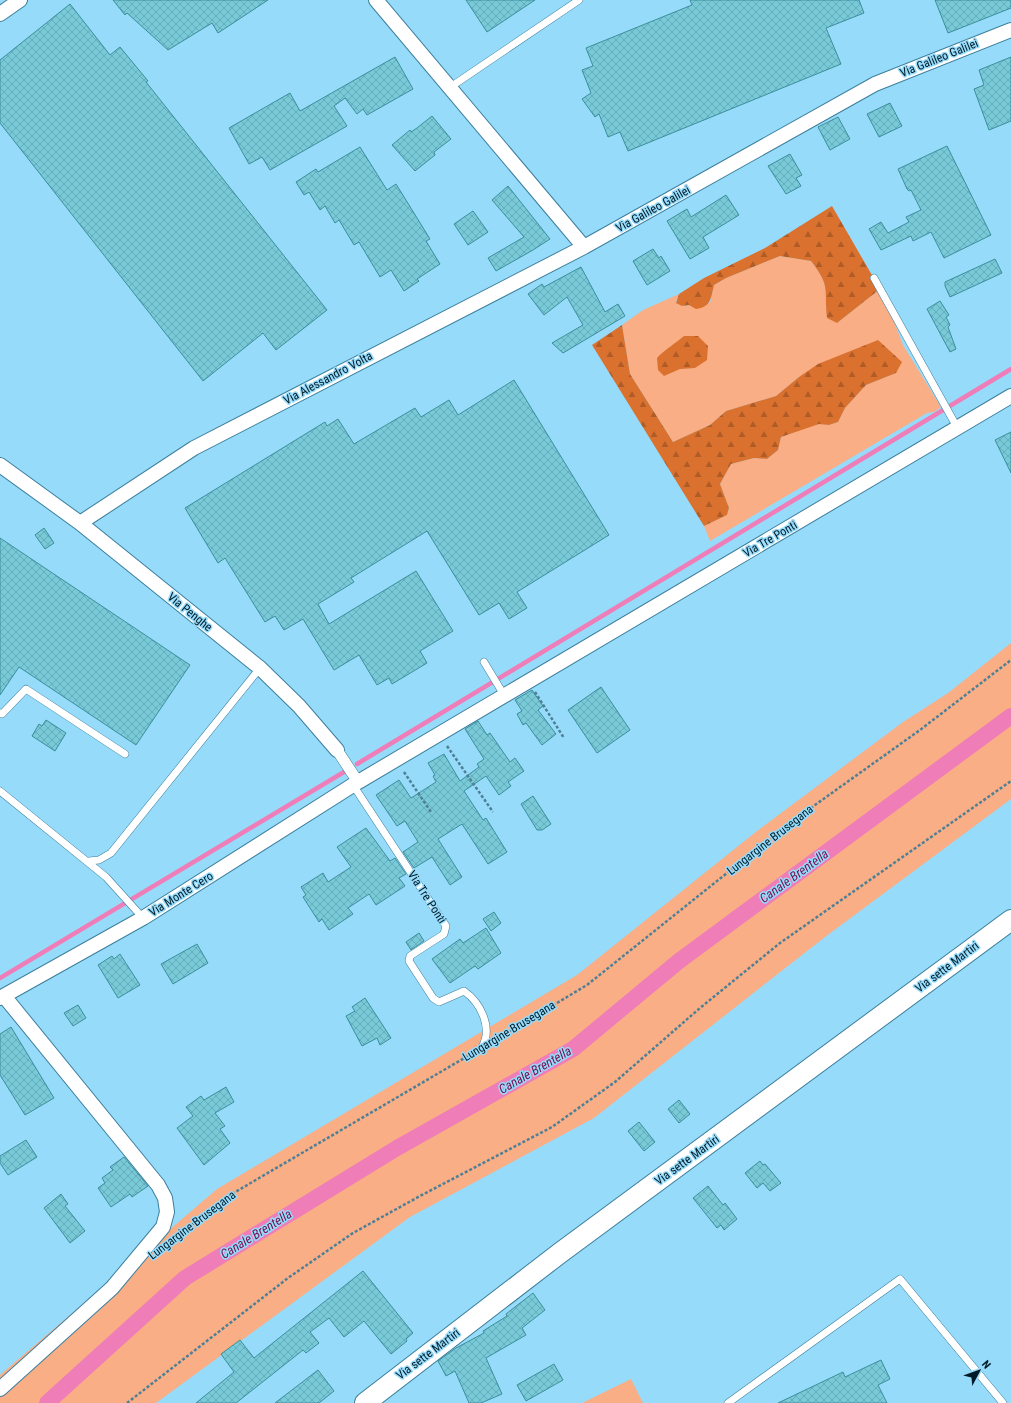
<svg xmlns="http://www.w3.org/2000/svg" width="1011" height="1403" viewBox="0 0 1011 1403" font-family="'Roboto Condensed',sans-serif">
  <defs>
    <pattern id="forest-firs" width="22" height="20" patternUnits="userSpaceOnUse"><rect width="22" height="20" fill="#db712e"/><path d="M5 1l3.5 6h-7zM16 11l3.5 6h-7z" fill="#af5c27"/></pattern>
    <pattern id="building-cross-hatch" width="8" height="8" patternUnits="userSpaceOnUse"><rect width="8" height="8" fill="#79cad8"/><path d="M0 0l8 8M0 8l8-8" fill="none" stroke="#67adb9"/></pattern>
  </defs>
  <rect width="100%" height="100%" fill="#97dbfb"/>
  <path fill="#f9ae85" d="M 780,256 L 811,261 C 824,278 828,286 826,308 L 837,323 L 880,289 L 887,303 L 903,345 L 941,407 L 934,412 L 927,413 L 710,541 L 704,526 L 727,515 L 729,508 L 720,484 L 731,464 L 754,458 L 767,459 L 778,450 L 781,437 L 819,423 L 829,425 L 838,422 L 845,408 L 866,385 L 896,373 L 799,377 L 776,396 L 726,411 L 710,425 L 673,442 L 630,374 L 622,325 L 643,310 L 679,294 L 676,302 L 682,306 L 710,303 L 714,285 L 726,278 Z
    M 1011,643 L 1011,799 L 825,937 L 594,1118 L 410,1217 L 156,1403 L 0,1403 L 0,1375 L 217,1189 L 577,975 L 757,831 L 903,722 L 948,693 Z
    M 631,1379 L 643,1403 L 582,1403 Z"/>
  <path fill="url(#forest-firs)" d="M 832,206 L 880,289 L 837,323 L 827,318 C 824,289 831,287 811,261 L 780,256 L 726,278 L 714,285 C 711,298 711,307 696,309 L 689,305 L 682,306 L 676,303 L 679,294 L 704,278 L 765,248 Z
    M 622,325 L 630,374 L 673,442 L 710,425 L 726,411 L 776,396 L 799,377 L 818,364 L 878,340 L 902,362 L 896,373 L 866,385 L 845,408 L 838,422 L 829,425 L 819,424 L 781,437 L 778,450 L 767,459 L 754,458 L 731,464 L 720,484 L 729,508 L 727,515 L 704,526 L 592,345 Z
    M 684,336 L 698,336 L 708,346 L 707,360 L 695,368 L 680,369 L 664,376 L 658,370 L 657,358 C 665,349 675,344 684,336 Z"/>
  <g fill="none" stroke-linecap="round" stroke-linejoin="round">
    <path stroke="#ef7db8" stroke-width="4.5" d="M 357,764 L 1011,369
      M 0,978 L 344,772"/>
    <path stroke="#ef7db8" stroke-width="16" d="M 47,1403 L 185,1278 L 397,1148 L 573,1049 L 679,961 L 1011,716"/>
  </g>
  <path fill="url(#building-cross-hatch)" stroke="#3b8e9b" d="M 113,0 L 268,0 L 218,33 L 212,23 L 168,50 L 127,13 L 125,15 Z
    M 466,0 L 535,0 L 487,32 Z
    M 690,0 L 859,0 L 864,13 L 826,28 L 841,64 L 628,151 L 620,132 L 608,137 L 599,114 L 595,117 L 582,99 L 591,93 L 582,70 L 593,66 L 586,48 L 692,5 Z
    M 935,0 L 1011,0 L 1011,8 L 948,33 Z
    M 70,4 L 110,55 L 120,47 L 148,81 L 146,82 L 327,310 L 276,350 L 263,333 L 203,381 L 0,123 L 0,60 Z
    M 395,57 L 413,89 L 367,115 L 363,109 L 357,114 L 345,98 L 334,106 L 347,126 L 270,170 L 262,157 L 249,164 L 229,128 L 290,93 L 300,111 Z
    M 1011,57 L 1011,121 L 989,130 L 974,89 L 984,85 L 979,70 Z
    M 890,103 L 902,126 L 879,137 L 867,114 Z
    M 432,116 L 451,139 L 434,152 L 435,155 L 415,171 L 392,145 L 410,130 L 411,132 L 417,128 Z
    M 838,117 L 850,139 L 830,150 L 818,127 Z
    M 947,146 L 991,235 L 944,258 L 931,232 L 913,241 L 911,236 L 881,250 L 869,229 L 881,222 L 888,233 L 909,222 L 906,217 L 921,210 L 911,190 L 909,191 L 907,189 L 898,169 Z
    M 360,147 L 387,190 L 396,184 L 430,239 L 426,241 L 440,264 L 417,279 L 419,281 L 404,291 L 391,270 L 380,277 L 359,242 L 354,245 L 339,220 L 335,223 L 325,206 L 320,210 L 309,192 L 304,195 L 296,182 L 316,169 L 318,172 Z
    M 790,154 L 802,175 L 796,178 L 801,186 L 786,194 L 768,166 Z
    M 508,186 L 550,239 L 533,250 L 496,271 L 488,258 L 524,237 L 492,200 Z
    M 726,195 L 739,215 L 703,237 L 709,248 L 690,259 L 667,221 L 687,209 L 691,217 Z
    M 473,211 L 488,232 L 468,245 L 454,224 Z
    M 653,249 L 659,258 L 661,256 L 670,271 L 647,285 L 633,261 Z
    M 995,259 L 1002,273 L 950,297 L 945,286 L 945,282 Z
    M 581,267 L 605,312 L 618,304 L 625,316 L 563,353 L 552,343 L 583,325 L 567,297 L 544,315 L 528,294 L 542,284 L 544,287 Z
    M 940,301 L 949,315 L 946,317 L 950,325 L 948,327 L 956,349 L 950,352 L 927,309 Z
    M 514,380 L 609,535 L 517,592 L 527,608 L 509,619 L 499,603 L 479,615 L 427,531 L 351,578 L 354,582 L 318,604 L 329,624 L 416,571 L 453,631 L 420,651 L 427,663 L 392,684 L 389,678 L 377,685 L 359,655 L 334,670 L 303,619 L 284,630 L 275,616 L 265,622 L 225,558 L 218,563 L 185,508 L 325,422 L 327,426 L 338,419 L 354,444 L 415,408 L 421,417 L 449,400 L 458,415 Z
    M 1011,432 L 1011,473 L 995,440 Z
    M 44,528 L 54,543 L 45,549 L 35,535 Z
    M 0,538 L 190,665 L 136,745 L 19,667 L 0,695 Z
    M 601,687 L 630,730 L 597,753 L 568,710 Z
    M 532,690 L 543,706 L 538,710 L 556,734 L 542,745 L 526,723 L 523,725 L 517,714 L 522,711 L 515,700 Z
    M 46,720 L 66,733 L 55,751 L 32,736 L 39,724 L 42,726 Z
    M 478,721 L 487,735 L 490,733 L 510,762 L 515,758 L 524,771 L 508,782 L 511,786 L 499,795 L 486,776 L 464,791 L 483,820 L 486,818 L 507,852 L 488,864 L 462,824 L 438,839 L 462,877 L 450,885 L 432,857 L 414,868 L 403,852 L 418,842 L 405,821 L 397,826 L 376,795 L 399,780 L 411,798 L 436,782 L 433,776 L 435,775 L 428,763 L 444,754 L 460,781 L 479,767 L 477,764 L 484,759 L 465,729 Z
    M 533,796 L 551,824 L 542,830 L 537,830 L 521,804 Z
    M 366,828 L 390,861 L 395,858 L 406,874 L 399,878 L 405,886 L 376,905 L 369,894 L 348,908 L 353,914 L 329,930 L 322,919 L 319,922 L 303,897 L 306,895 L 301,887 L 323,873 L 328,882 L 351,867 L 337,847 Z
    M 494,912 L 501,923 L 491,931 L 483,919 Z
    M 486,928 L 501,953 L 478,969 L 475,966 L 450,983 L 432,959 L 460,939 L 463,943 Z
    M 419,933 L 424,941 L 411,950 L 406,942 Z
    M 197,944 L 208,963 L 173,984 L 161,964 Z
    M 120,954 L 140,985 L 118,998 L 98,965 L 112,956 L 114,959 Z
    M 365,998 L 391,1038 L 380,1045 L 377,1038 L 362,1046 L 346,1016 L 355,1011 L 352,1007 Z
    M 78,1005 L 86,1018 L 73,1026 L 64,1013 Z
    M 11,1027 L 54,1098 L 25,1115 L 0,1075 L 0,1034 Z
    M 226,1087 L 234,1102 L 215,1113 L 225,1126 L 220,1129 L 230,1143 L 204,1165 L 177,1128 L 193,1116 L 186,1107 L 201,1096 L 204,1100 Z
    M 679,1100 L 690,1114 L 679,1123 L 668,1109 Z
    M 639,1122 L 655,1142 L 644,1151 L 628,1131 Z
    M 26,1140 L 37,1157 L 8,1175 L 0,1163 L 0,1156 Z
    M 124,1157 L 148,1186 L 132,1197 L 130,1194 L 111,1207 L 98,1188 L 105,1183 L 102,1178 L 113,1170 L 110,1167 Z
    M 760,1161 L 763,1165 L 765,1164 L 781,1183 L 770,1191 L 763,1183 L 757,1188 L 745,1173 Z
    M 708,1186 L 723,1205 L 725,1203 L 737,1219 L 724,1230 L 721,1225 L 717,1228 L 693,1198 Z
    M 61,1194 L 68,1204 L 65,1206 L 85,1231 L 70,1243 L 44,1208 Z
    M 363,1271 L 413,1333 L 406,1339 L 407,1341 L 391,1354 L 364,1321 L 344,1337 L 329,1318 L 310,1332 L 319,1343 L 306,1353 L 303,1350 L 236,1403 L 196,1403 L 234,1372 L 221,1354 L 240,1340 L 254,1358 Z
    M 533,1293 L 545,1310 L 522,1328 L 526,1335 L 486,1358 L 502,1394 L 481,1403 L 469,1403 L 455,1371 L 446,1376 L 438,1361 L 456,1348 L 484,1333 L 483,1331 L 507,1316 L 506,1314 Z
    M 881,1360 L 890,1379 L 878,1385 L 887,1403 L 778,1403 L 843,1372 L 845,1377 Z
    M 554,1364 L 563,1380 L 526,1401 L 517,1385 Z
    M 318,1370 L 334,1391 L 319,1403 L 275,1403 Z"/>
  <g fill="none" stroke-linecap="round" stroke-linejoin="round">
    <defs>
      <path id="service" d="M 449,88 L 579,0
        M 874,278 L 958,429
        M 484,662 L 504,695
        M 0,713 L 2,714 L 26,689 L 125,754
        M 353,785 L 446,926 L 444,934 L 410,956 L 409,961 L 433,998 L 439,1002 L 464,991 C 481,1003 493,1028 482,1047
        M 0,791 L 106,877 L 143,918
        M 89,861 L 99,860 L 111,853 L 260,668
        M 728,1403 L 900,1279 L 1003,1403"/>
      <path id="pedestrian" d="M 337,750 L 358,782"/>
      <path id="minor" d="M 376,0 L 584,247
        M 0,14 L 20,0
        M 0,465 L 80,523 L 260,668 L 299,706 L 337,750
        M 80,523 L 194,448 L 584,247 L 875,84 L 1011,30
        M 0,998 L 143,918 L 353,785 L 1011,396
        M 0,1389 L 112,1288 L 163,1227 L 167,1212 L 165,1198 L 158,1185 L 4,996"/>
      <path id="secondary" d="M 365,1403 L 560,1253 L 1011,920"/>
    </defs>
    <use href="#service" stroke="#3c7f9c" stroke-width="8"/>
    <use href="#pedestrian" stroke="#3c7f9c" stroke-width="12"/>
    <use href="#minor" stroke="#3c7f9c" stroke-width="16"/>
    <use href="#secondary" stroke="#3c7f9c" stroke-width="22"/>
    <path stroke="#4f7f95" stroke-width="2.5" stroke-dasharray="3 2" stroke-linecap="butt" d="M 535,692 L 564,738
      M 447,746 L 493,812
      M 404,772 L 431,812
      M 497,1039 L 587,985 L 787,825 L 920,730 L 1011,660
      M 173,1240 L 225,1198 L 473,1053
      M 127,1403 L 288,1278 L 353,1233 L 420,1196 L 552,1127 L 615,1082 L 700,1008 L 780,943 L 1011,781"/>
    <use href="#service" stroke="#fff" stroke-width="7"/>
    <use href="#pedestrian" stroke="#fff" stroke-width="11"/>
    <use href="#minor" stroke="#fff" stroke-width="14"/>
    <use href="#secondary" stroke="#fff" stroke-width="20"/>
  </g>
  <g text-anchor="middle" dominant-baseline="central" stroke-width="3" stroke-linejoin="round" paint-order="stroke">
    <g font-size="12" fill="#001b27" stroke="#97dbfb">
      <text transform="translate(939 58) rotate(-22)">Via Galileo Galilei</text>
      <text transform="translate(653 209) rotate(-29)">Via Galileo Galilei</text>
      <text transform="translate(328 378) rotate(-28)">Via Alessandro Volta</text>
      <text transform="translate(770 539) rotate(-30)">Via Tre Ponti</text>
      <text transform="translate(190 612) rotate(39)">Via Penghe</text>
      <text transform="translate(770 840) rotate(-38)">Lungargine Brusegana</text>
      <text transform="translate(181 894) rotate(-32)">Via Monte Cero</text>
      <text transform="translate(427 897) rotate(57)">Via Tre Ponti</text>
      <text transform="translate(947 967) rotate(-37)">Via sette Martiri</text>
      <text transform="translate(509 1031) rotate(-31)">Lungargine Brusegana</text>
      <text transform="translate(687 1160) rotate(-36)">Via sette Martiri</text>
      <text transform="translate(192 1225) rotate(-37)">Lungargine Brusegana</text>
      <text transform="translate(428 1354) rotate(-37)">Via sette Martiri</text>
    </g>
    <g font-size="13" font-style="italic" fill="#760e4e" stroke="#97dbfb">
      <text transform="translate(794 876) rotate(-36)">Canale Brentella</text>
      <text transform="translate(535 1070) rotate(-30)">Canale Brentella</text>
      <text transform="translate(256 1234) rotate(-32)">Canale Brentella</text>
    </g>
  </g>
  <g transform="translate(979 1371) rotate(49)" stroke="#97dbfb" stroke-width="3" paint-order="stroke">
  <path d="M0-3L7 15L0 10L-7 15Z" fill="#001b27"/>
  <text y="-6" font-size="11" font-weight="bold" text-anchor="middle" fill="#001b27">N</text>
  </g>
</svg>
